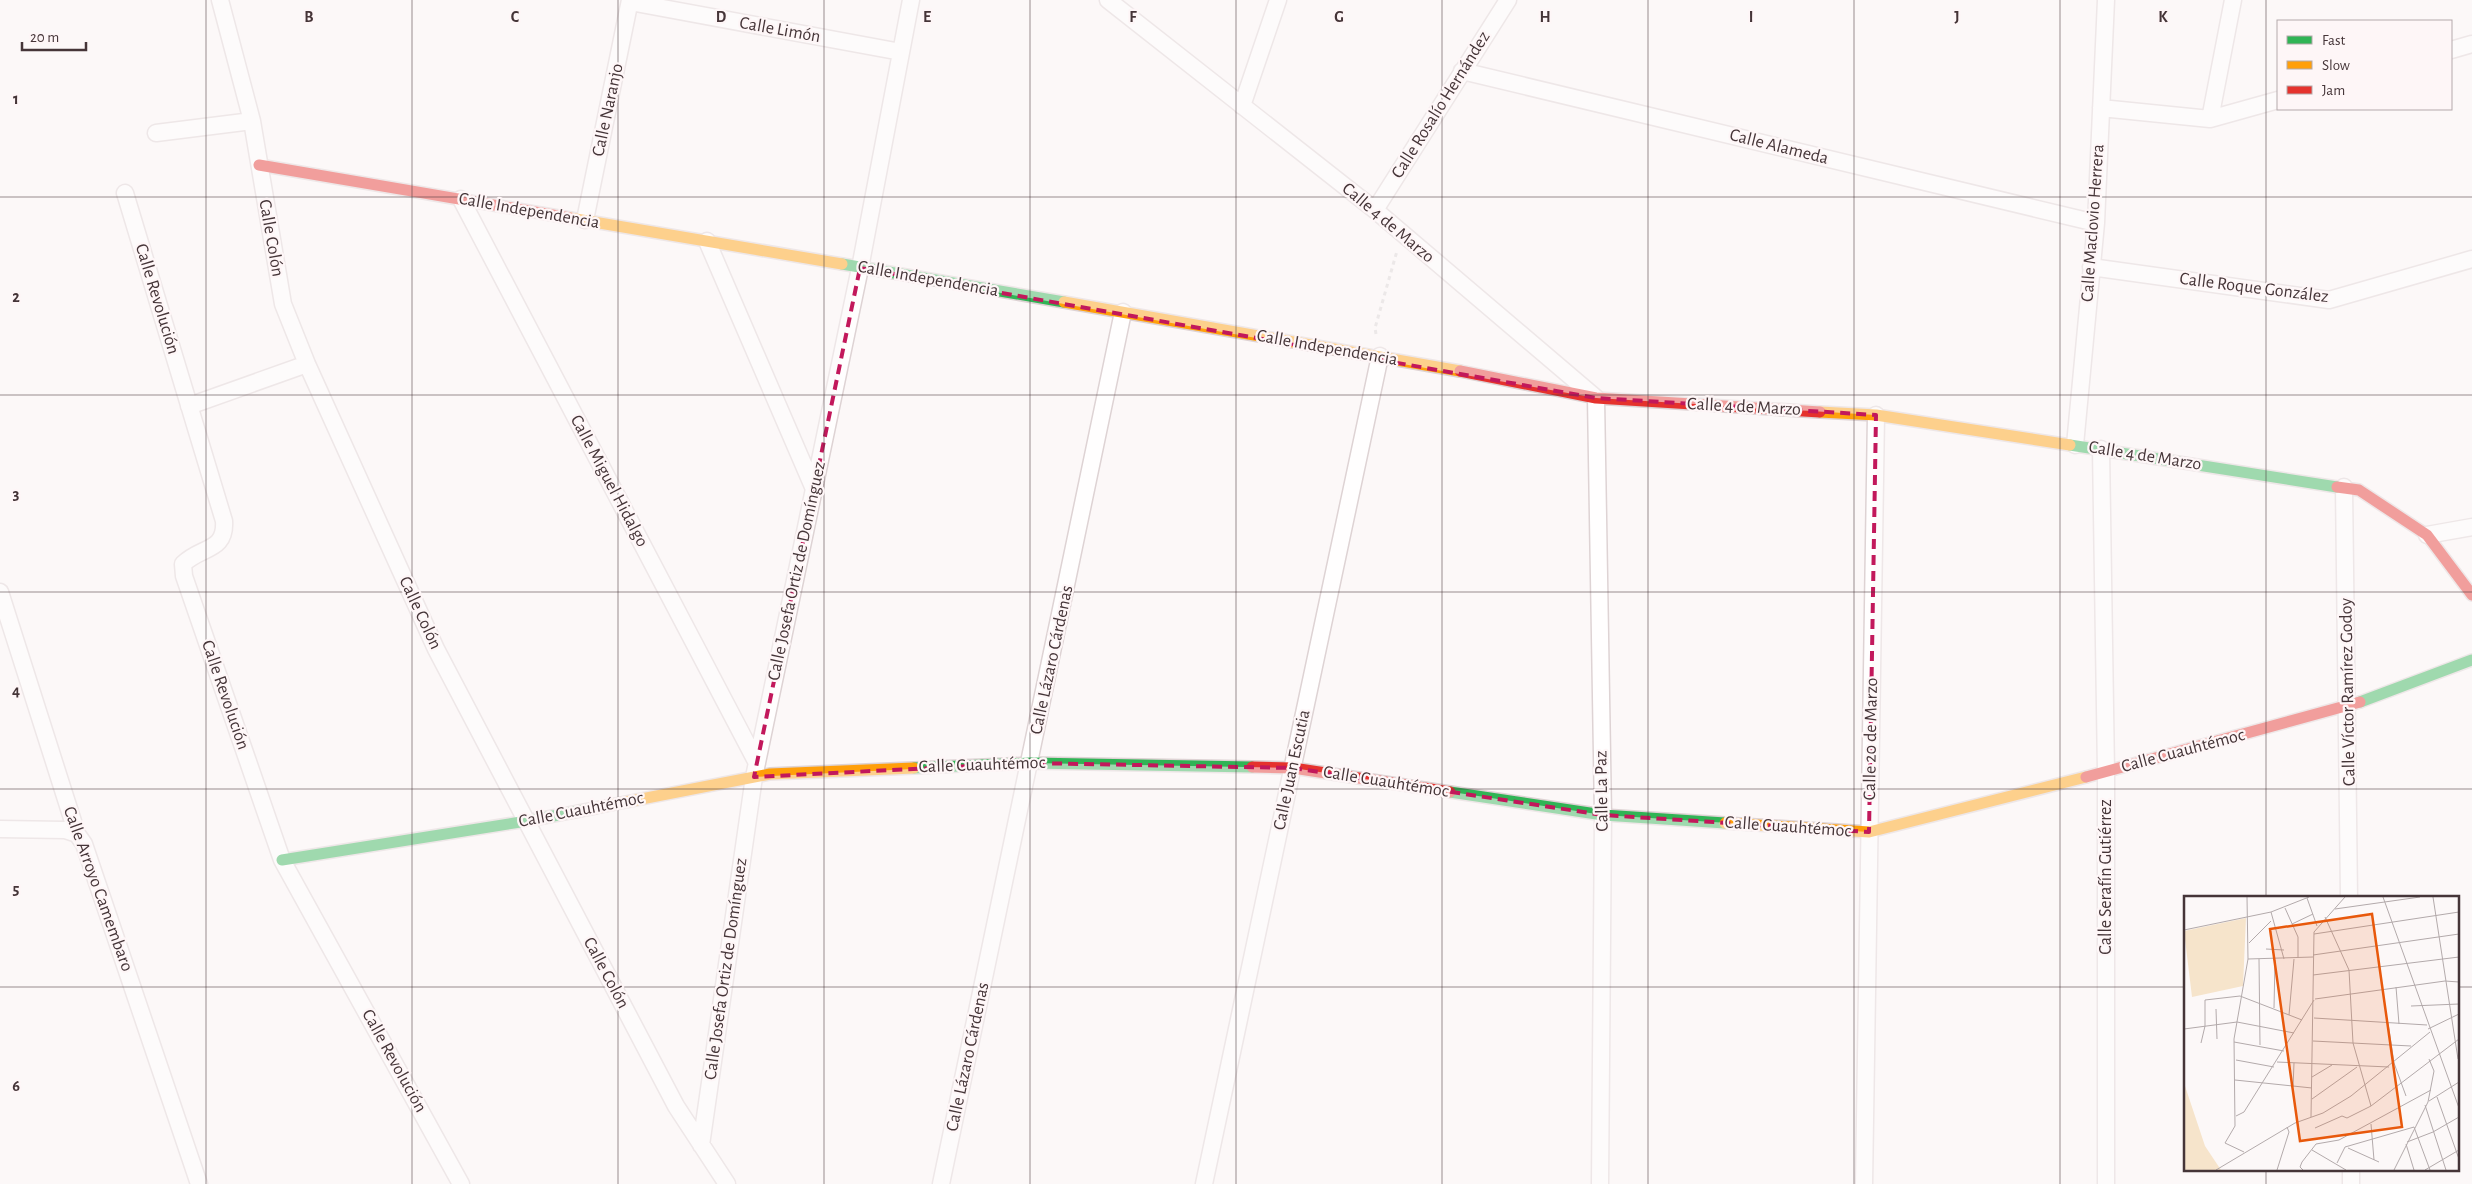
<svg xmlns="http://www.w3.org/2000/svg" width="2472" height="1184" viewBox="0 0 2472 1184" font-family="'Alegreya Sans',sans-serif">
  <rect width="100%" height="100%" fill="#fcf8f8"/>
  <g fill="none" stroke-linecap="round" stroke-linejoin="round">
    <defs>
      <path id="street" d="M 220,0 L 252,121 L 283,304 L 307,364 L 436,649 L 676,1106 L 727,1184
        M 1108,0 L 1375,210 L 1596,398 L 1603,815 L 1600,1184
        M 630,2 L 901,52
        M 2451,50 L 2472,44
        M 1462,71 L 2096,223
        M 1242,106 L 1278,0
        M 2101,108 L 2210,119 L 2278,100
        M 2210,119 L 2233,0
        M 156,133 L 252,121
        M 125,193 L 224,521 C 226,552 201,546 183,564 L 184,576 L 282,860 L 461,1184
        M 461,199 L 757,763
        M 1375,210 L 1508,0
        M 585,220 L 630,0
        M 707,241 L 814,489
        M 2091,267 L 2329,300 L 2472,259
        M 189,406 L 307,364
        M 2075,445 L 2096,223 L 2106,0
        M 2101,449 L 2106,772 L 2106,1184
        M 2344,487 L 2349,898
        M 2427,535 L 2472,527
        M 0,592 L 77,834 L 84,844 L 199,1184
        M 0,829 L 65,830 L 77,834
        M 701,1145 L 754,777 L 860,268 L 911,0
        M 2351,1170 L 2351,1184
        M 941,1184 L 1123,312
        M 1204,1184 L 1380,356
        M 1864,1184 L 1876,415"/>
      <path id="fast" d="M 842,264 L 1064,302
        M 2070,445 L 2337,487
        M 2360,702 L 2472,660
        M 914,768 L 1031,763 L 1252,767
        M 1450,792 L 1603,815 L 1725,823
        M 282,860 L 527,821 L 595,808"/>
      <path id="slow" d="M 570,218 L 842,264
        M 1064,302 L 1460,371
        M 1820,412 L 1876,415 L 2070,445
        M 595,808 L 770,774 L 914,768
        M 1725,823 L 1869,832 L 2086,777"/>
      <path id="jam" d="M 259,165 L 570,218
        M 1460,371 L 1596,398 L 1820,412
        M 2337,487 L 2359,490 L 2427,535 L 2472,595
        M 1252,767 L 1293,768 L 1450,792
        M 2086,777 L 2360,702"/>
    </defs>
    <use href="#street" stroke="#ded3d4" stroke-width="19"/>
    <use href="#fast" stroke="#ded3d4" stroke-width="14"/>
    <use href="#slow" stroke="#ded3d4" stroke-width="14"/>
    <use href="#jam" stroke="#ded3d4" stroke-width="14"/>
    <path stroke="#d9d5d6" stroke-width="3" stroke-dasharray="4 4" stroke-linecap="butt" d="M 1376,334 L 1375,328 L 1397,251"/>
    <use href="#street" stroke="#fffefe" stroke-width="16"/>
    <use href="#fast" stroke="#30b455" stroke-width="11"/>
    <use href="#slow" stroke="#ff9f0a" stroke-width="11"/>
    <use href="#jam" stroke="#e5322d" stroke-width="11"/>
  </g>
  <path d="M0 0H2472V1184H0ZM 860,268 L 1596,398 L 1876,415 L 1869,832 L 1603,815 L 1293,768 L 1031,763 L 754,777 Z" fill="#fcf8f8" fill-opacity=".55" fill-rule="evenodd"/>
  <path fill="none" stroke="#c2185b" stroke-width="4" stroke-dasharray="10 6" stroke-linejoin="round" d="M 860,268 L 1596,398 L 1876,415 L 1869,832 L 1603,815 L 1293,768 L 1031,763 L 754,777 Z"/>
  <path fill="none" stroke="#453538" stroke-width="1" stroke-opacity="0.55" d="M 206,0 L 206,1184M 412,0 L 412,1184M 618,0 L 618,1184M 824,0 L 824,1184M 1030,0 L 1030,1184M 1236,0 L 1236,1184M 1442,0 L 1442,1184M 1648,0 L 1648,1184M 1854,0 L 1854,1184M 2060,0 L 2060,1184M 2266,0 L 2266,898M 0,197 L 2472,197M 0,395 L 2472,395M 0,592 L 2472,592M 0,789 L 2472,789M 0,987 L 2186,987M 2458,987 L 2472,987M 2266,1170 L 2266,1184"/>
  <g text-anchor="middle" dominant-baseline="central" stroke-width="4.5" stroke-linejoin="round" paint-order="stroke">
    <g font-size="18" fill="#453538" stroke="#fef6f7">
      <text transform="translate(780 30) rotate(10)">Calle Limón</text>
      <text transform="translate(1441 105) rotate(-58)">Calle Rosalío Hernández</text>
      <text transform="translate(608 110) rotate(-78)">Calle Naranjo</text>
      <text transform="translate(1779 147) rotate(14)">Calle Alameda</text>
      <text transform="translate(529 211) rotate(10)">Calle Independencia</text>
      <text transform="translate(1388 223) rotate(40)">Calle 4 de Marzo</text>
      <text transform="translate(2093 223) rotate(-86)">Calle Maclovio Herrera</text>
      <text transform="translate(271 238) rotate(80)">Calle Colón</text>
      <text transform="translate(928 279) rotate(10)">Calle Independencia</text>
      <text transform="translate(2254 288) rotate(7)">Calle Roque González</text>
      <text transform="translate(157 299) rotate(73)">Calle Revolución</text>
      <text transform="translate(1327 348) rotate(10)">Calle Independencia</text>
      <text transform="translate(1744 407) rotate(3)">Calle 4 de Marzo</text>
      <text transform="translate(2145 456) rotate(9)">Calle 4 de Marzo</text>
      <text transform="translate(609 481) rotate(62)">Calle Miguel Hidalgo</text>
      <text transform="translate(797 571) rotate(-78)">Calle Josefa Ortiz de Domínguez</text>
      <text transform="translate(420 613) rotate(65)">Calle Colón</text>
      <text transform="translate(1052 660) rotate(-78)">Calle Lázaro Cárdenas</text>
      <text transform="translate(2348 692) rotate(-91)">Calle Víctor Ramírez Godoy</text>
      <text transform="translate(225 695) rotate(71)">Calle Revolución</text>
      <text transform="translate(1871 739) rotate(-89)">Calle 20 de Marzo</text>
      <text transform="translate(2183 751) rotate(-15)">Calle Cuauhtémoc</text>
      <text transform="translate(982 765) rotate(-2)">Calle Cuauhtémoc</text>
      <text transform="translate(1292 770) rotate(-78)">Calle Juan Escutia</text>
      <text transform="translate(1386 782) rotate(9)">Calle Cuauhtémoc</text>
      <text transform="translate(1602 791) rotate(-91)">Calle La Paz</text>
      <text transform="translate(581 810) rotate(-11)">Calle Cuauhtémoc</text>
      <text transform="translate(1788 827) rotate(4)">Calle Cuauhtémoc</text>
      <text transform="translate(2106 877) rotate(-90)">Calle Serafín Gutiérrez</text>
      <text transform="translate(98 889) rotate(70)">Calle Arroyo Camembaro</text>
      <text transform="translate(726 969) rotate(-82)">Calle Josefa Ortiz de Domínguez</text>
      <text transform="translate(606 973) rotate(62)">Calle Colón</text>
      <text transform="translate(968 1057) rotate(-78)">Calle Lázaro Cárdenas</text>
      <text transform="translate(394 1061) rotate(61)">Calle Revolución</text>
    </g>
  </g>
  <g transform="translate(2184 896)">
    <rect width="275" height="275" fill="#fcf8f8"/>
    <path d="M 62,22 L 59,90 L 8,101 L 0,35 ZM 0,187 L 21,250 L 37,274 L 0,274 Z" fill="#f6e4cb"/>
    <path fill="none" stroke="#b3aaab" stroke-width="1" d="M 199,1 L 275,212M 249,1 L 274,163M 123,2 L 133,30M 101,12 L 114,41 L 114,62M 151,13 L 236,1M 87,16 L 100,63M 141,21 L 165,74 L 169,147 L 187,210M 108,28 L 129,18M 0,34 L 87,16 L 125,1M 130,38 L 275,16M 65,47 L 87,25M 82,53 L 100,54M 129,59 L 275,38M 64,63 L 129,61M 75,63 L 76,149M 129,79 L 275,61M 212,91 L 215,128M 131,103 L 261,85 L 275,86M 227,110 L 275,108M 90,112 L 91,64M 32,113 L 33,143M 105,119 L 110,63M 130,122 L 243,129M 204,127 L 210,167 L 222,200M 21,130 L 21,104 L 56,100 L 118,124M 0,133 L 53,126 L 110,137M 244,133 L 275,118M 129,145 L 227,150M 50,146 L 100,155M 17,147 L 21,130M 52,164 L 90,171M 93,166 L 205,171M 128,181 L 148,169M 51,184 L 128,192M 109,191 L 110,167M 253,201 L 275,263M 128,203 L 173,171M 245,205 L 275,186M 241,209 L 262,274M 52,220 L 60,216 L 130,104M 127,221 L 130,36 L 161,1M 187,228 L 190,264M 131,232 L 158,220 L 163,222 L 187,210 L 275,143M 223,246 L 249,236 L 275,221M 222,248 L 230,274M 164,252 L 195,266M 128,254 L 162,274M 60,256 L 41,247 L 51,230 L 50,143 L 64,63 L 63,1M 153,267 L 161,251 L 230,231 L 246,274M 32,274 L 111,227 L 139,217 L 167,200 L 246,136M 93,274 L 105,236 L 103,231M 119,274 L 116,271 L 118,266 L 132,248 L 155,244 L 247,194M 210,274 L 244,206 L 250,175 L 245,163M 241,274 L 275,254"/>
    <path fill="#e8590c" fill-opacity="0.15" stroke="#e8590c" stroke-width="2.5" d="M 188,18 L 218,231 L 116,245 L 86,33 Z"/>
    <rect width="275" height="275" fill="none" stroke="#453538" stroke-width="2.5"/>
  </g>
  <g font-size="16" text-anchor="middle" font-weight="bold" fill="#453538" stroke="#fef6f7" stroke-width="4.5" stroke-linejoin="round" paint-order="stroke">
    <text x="309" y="22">B</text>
    <text x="515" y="22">C</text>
    <text x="721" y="22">D</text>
    <text x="927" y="22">E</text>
    <text x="1133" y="22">F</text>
    <text x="1339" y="22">G</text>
    <text x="1545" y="22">H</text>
    <text x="1751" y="22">I</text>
    <text x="1957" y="22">J</text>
    <text x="2163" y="22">K</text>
    <text x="16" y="104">1</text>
    <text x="16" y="302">2</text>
    <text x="16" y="499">3</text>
    <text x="16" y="696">4</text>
    <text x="16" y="894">5</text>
    <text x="16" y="1091">6</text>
  </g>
  <rect x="2277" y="20" width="175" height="90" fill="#fef6f7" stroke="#b4a9ab"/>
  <rect x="2287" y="36" width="25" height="8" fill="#30b455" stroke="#b4a9ab"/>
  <text x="2322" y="45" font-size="15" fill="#453538">Fast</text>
  <rect x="2287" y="61" width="25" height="8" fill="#ff9f0a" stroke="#b4a9ab"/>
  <text x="2322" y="70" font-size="15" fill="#453538">Slow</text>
  <rect x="2287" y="86" width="25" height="8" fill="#e5322d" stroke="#b4a9ab"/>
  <text x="2322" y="95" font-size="15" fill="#453538">Jam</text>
  <path d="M22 42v8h64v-8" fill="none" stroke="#453538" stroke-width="2.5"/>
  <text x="30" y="42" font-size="15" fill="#453538" stroke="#fef6f7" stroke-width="4" paint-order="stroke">20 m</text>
</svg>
